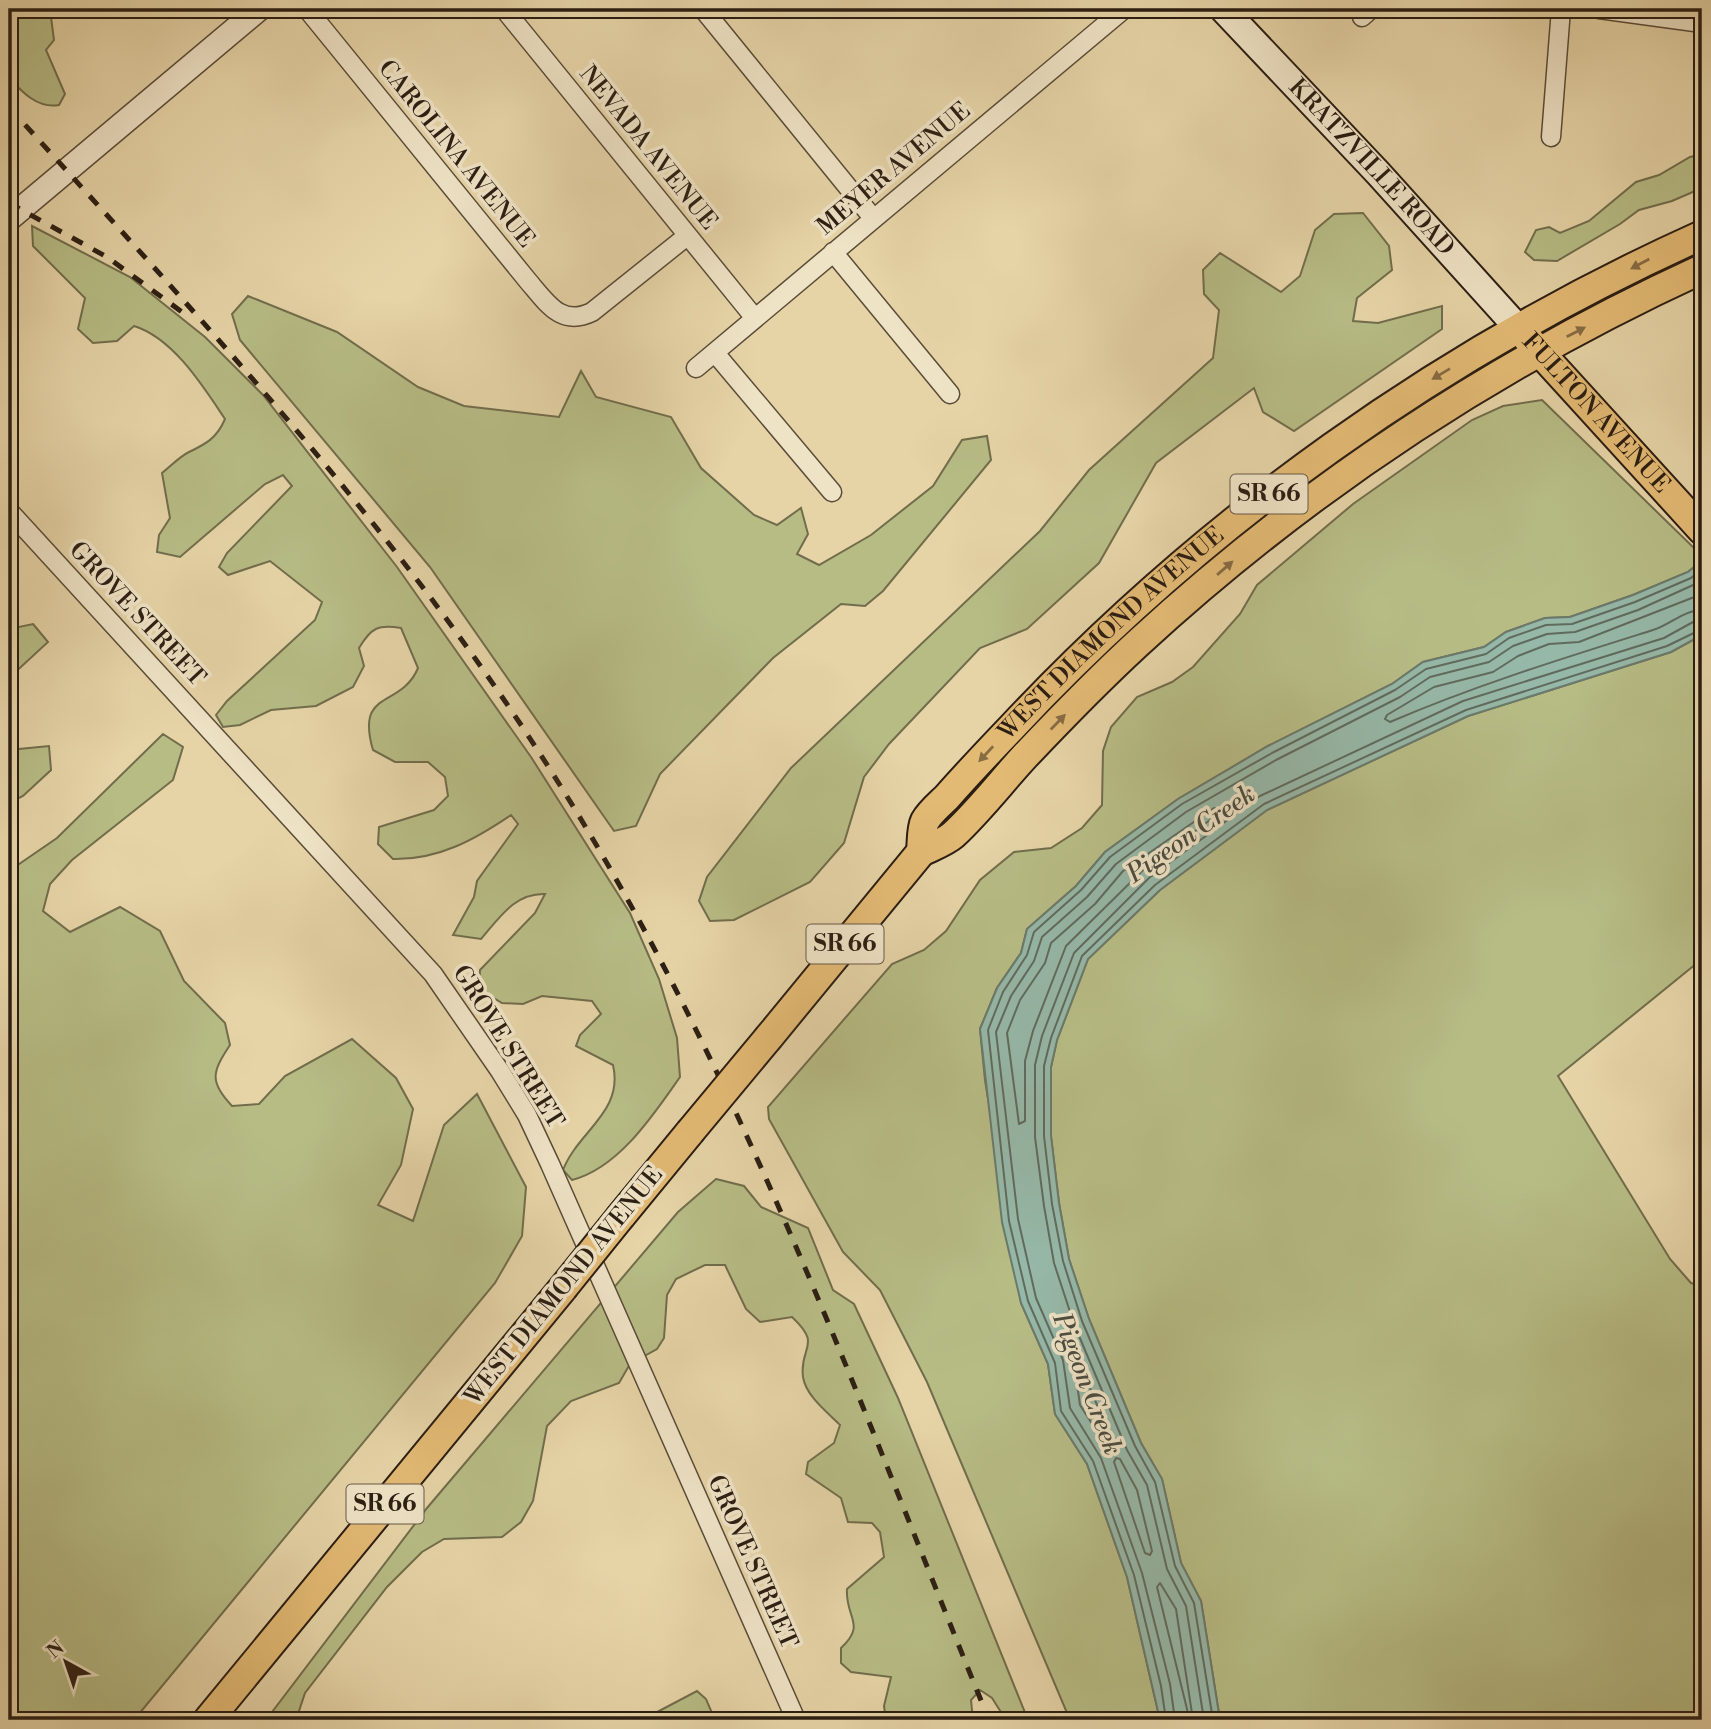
<svg xmlns="http://www.w3.org/2000/svg" width="1711" height="1729" viewBox="0 0 1711 1729" font-family="'Libre Bodoni',serif">
  <rect width="100%" height="100%" fill="#e6d4a7"/>
  <filter id="stains"><feTurbulence type="fractalNoise" baseFrequency=".00286" numOctaves="4"/><feColorMatrix values="0 0 0 0 .2 0 0 0 0 .09 0 0 0 0 .02 0 0 0 .5 -.17"/></filter>
  <radialGradient id="worn" r=".72"><stop offset=".6" stop-color="#630" stop-opacity="0"/><stop offset="1" stop-color="#630" stop-opacity=".3"/></radialGradient>
  <path fill="#b7bc85" stroke="#716d4c" stroke-width="2" d="M 9,9 L 41,9 L 51,17 L 54,40 L 46,50 L 65,94 L 59,105 C 38,109 22,92 9,78 Z
    M 1702,154 L 1702,188 L 1672,201 L 1639,210 L 1620,224 L 1557,261 L 1534,260 L 1525,252 L 1536,230 L 1549,227 L 1560,233 L 1589,221 L 1636,182 L 1659,175 L 1690,157 Z
    M 1363,213 L 1389,246 L 1392,270 L 1357,298 L 1353,321 L 1378,323 L 1442,306 L 1442,329 L 1294,431 L 1263,412 L 1254,388 L 1156,463 L 1099,563 L 1027,629 L 980,648 L 889,744 L 864,777 L 844,843 L 810,882 L 734,920 L 710,921 L 699,901 L 707,877 L 791,768 L 1040,531 L 1089,470 L 1213,358 L 1219,310 L 1204,294 L 1203,270 L 1220,253 L 1281,292 L 1300,276 L 1315,230 L 1334,214 Z
    M 32,226 L 130,277 L 205,337 L 263,395 L 397,567 L 531,757 L 630,913 L 659,979 L 677,1038 L 680,1077 C 654,1114 619,1168 572,1180 L 563,1170 C 578,1131 624,1112 613,1065 L 576,1046 L 580,1035 L 601,1014 L 592,1001 L 542,996 L 523,1004 L 502,1003 L 479,989 L 480,970 L 535,913 L 545,894 C 515,893 500,917 481,939 L 453,935 L 474,897 L 477,881 L 518,824 L 511,815 C 474,840 438,860 393,859 L 378,844 L 379,827 L 434,810 L 448,796 L 445,777 L 428,762 L 395,762 L 373,750 C 355,688 401,709 418,668 L 401,628 C 378,624 371,628 359,648 L 364,666 L 353,687 L 316,706 L 271,710 L 240,725 L 223,727 L 216,715 L 227,701 L 315,620 L 322,602 L 270,561 L 228,575 L 219,567 L 227,553 L 292,486 L 283,475 L 265,484 L 180,557 L 157,552 L 159,535 L 170,518 L 162,473 C 171,466 179,457 189,452 C 206,444 217,438 225,419 C 203,386 173,338 134,326 L 117,341 L 93,343 L 78,329 L 85,298 L 33,246 Z
    M 248,296 L 337,332 L 418,387 L 464,406 L 559,417 L 581,371 L 596,397 L 671,417 L 701,468 L 754,515 L 777,525 L 801,508 L 808,534 L 797,554 L 819,565 L 871,535 L 933,486 L 962,440 L 987,436 L 991,460 L 883,591 L 865,606 L 841,604 L 773,658 L 660,774 L 636,826 L 614,831 L 430,567 L 240,340 L 232,314 Z
    M 1542,400 L 1694,548 L 1700,562 L 1688,572 L 1633,595 L 1570,617 L 1545,618 L 1506,632 L 1484,647 L 1423,662 L 1392,684 L 1268,746 L 1178,799 L 1105,852 L 1076,886 L 1027,929 L 1021,953 L 997,988 L 980,1029 L 985,1080 L 1021,1303 L 1048,1364 L 1055,1414 L 1087,1464 L 1127,1577 L 1160,1720 L 1070,1720 L 927,1382 L 880,1290 L 843,1252 L 769,1119 L 768,1107 L 892,964 L 924,950 L 946,931 L 980,880 L 1014,852 L 1051,848 L 1082,828 L 1102,805 L 1103,751 L 1111,727 L 1137,697 L 1172,682 L 1193,667 L 1240,614 L 1257,585 L 1353,504 L 1472,420 L 1503,406 Z
    M 33,624 L 48,642 L 9,678 L 9,629 Z
    M 1702,635 L 1702,959 L 1558,1076 L 1670,1259 L 1691,1283 L 1702,1286 L 1702,1720 L 1220,1720 L 1201,1601 L 1181,1563 L 1162,1479 L 1141,1443 L 1089,1319 L 1069,1259 L 1059,1203 L 1051,1136 L 1051,1067 L 1057,1040 L 1088,959 L 1160,890 L 1267,810 L 1468,716 L 1671,652 Z
    M 163,734 L 183,747 L 173,780 L 72,860 L 50,884 L 43,911 L 70,932 L 120,907 L 160,931 L 184,981 L 225,1023 L 230,1045 C 212,1072 209,1082 232,1106 L 259,1104 L 285,1076 L 352,1039 L 396,1078 L 413,1109 L 401,1165 L 378,1205 L 413,1221 L 444,1125 L 477,1094 L 526,1187 L 522,1236 L 495,1283 L 134,1720 L 9,1720 L 9,871 L 57,838 Z
    M 49,746 L 51,770 L 23,796 L 9,803 L 9,750 Z
    M 716,1179 L 744,1186 L 761,1207 L 808,1228 L 833,1290 L 854,1304 L 898,1398 L 1028,1720 L 1006,1720 L 992,1698 L 980,1690 L 971,1700 L 973,1720 L 886,1720 L 884,1706 L 891,1677 L 851,1672 L 841,1663 L 841,1648 C 867,1624 845,1618 847,1589 L 884,1557 L 880,1532 L 872,1523 L 848,1522 L 841,1498 L 806,1474 L 808,1462 L 834,1443 L 840,1425 C 827,1412 806,1396 803,1377 C 799,1346 823,1346 792,1317 L 760,1322 L 746,1309 L 725,1265 L 705,1265 L 676,1279 L 667,1295 L 664,1338 L 657,1349 L 630,1364 L 619,1383 L 571,1401 L 547,1426 L 533,1501 L 521,1522 L 502,1537 L 444,1539 L 422,1552 L 387,1587 L 305,1693 L 296,1720 L 266,1720 L 427,1508 L 678,1212 Z
    M 697,1691 L 706,1699 L 715,1720 L 642,1720 Z"/>
  <path fill="#96b8a8" stroke="#6b7a6c" stroke-width="2" d="M 1702,561 L 1702,635 L 1671,652 L 1468,716 L 1267,810 L 1160,890 L 1088,959 L 1057,1040 L 1051,1067 L 1051,1136 L 1059,1203 L 1069,1259 L 1089,1319 L 1141,1443 L 1162,1479 L 1181,1563 L 1201,1601 L 1220,1720 L 1160,1720 L 1127,1577 L 1087,1464 L 1055,1414 L 1048,1364 L 1021,1303 L 1002,1222 L 980,1029 L 997,988 L 1021,953 L 1027,929 L 1076,886 L 1105,852 L 1178,799 L 1268,746 L 1392,684 L 1423,662 L 1484,647 L 1506,632 L 1545,618 L 1570,617 L 1633,595 L 1688,572 Z"/>
  <g fill="none" stroke-linecap="round" stroke-linejoin="round">
    <path stroke="#606b5e" stroke-width="2" d="M 1702,594 L 1579,642 L 1549,644 L 1518,656 L 1493,672 L 1434,687 L 1387,715 L 1385,719 L 1390,722 C 1476,685 1564,658 1653,630 C 1670,625 1684,610 1702,610
      M 1214,808 L 1219,809 L 1218,814 L 1143,870 L 1066,946 L 1033,1031 L 1025,1061 L 1025,1121 L 1019,1124 L 1007,1033 L 1020,1000 L 1045,963 L 1051,943 L 1095,904 L 1123,871 Z
      M 1078,1367 L 1082,1369 L 1113,1443 L 1111,1448 L 1107,1447 L 1080,1405 L 1075,1370 Z
      M 1116,1458 L 1120,1459 L 1137,1490 L 1152,1551 L 1150,1555 L 1145,1553 L 1114,1462 Z
      M 1166,1720 L 1161,1686 L 1134,1575 L 1093,1461 L 1061,1411 L 1055,1363 L 1028,1301 L 1009,1221 L 988,1030 L 1003,992 L 1027,955 L 1034,932 L 1081,890 L 1110,857 L 1182,804 L 1272,753 L 1395,690 L 1426,669 L 1486,654 L 1509,638 L 1546,625 L 1572,624 L 1635,602 L 1691,578 L 1702,569
      M 1175,1720 L 1170,1684 L 1142,1573 L 1101,1458 L 1070,1408 L 1063,1360 L 1036,1298 L 1018,1219 L 996,1032 L 1011,996 L 1034,961 L 1042,937 L 1087,897 L 1116,864 L 1186,812 L 1276,760 L 1400,697 L 1430,677 L 1489,662 L 1513,646 L 1547,634 L 1575,632 L 1638,610 L 1702,581
      M 1186,1720 L 1188,1713 L 1157,1587 L 1160,1583 L 1176,1609 L 1193,1720
      M 1204,1720 L 1186,1606 L 1167,1569 L 1147,1485 L 1127,1450 L 1074,1324 L 1054,1263 L 1044,1206 L 1035,1137 L 1035,1065 L 1042,1036 L 1074,953 L 1149,878 L 1260,796 L 1463,701 L 1664,638 L 1693,622 L 1702,620
      M 1213,1720 L 1194,1603 L 1175,1566 L 1155,1482 L 1135,1446 L 1082,1321 L 1063,1261 L 1052,1204 L 1044,1136 L 1044,1066 L 1051,1038 L 1082,956 L 1155,885 L 1264,804 L 1466,710 L 1667,646 L 1702,629"/>
    <defs>
      <path id="minor" d="M 307,9 L 528,281 C 547,303 561,327 592,312 L 687,236
        M 504,9 L 754,317
        M 703,9 L 873,218
        M 1599,9 L 1702,23
        M 1362,17 L 1371,9
        M 1551,137 L 1561,9
        M 833,252 L 950,394
        M 715,353 L 832,492
        M 696,368 L 1124,9
        M 9,511 L 433,974 L 500,1071 L 527,1115 L 550,1164 L 796,1720"/>
      <path id="tertiary" d="M 9,219 L 259,9"/>
      <g id="secondary">
        <path id="s1" d="M 1223,9 L 1378,173 L 1518,328"/>
      </g>
      <g id="primary">
        <path id="s2" d="M 1527,338 L 1702,530"/>
        <path id="s3" d="M 921,852 C 922,843 921,829 925,821 C 930,812 940,804 947,797 C 968,773 990,750 1012,727 C 1207,519 1442,352 1702,235"/>
        <path d="M 769,1037 L 921,852 C 931,847 945,842 953,835 C 979,811 1001,782 1025,756 C 1061,718 1098,680 1137,644 C 1304,490 1495,364 1702,269"/>
        <path d="M 621,1216 L 690,1132"/>
        <path d="M 208,1720 L 563,1288"/>
      </g>
    </defs>
    <use href="#minor" stroke="#5a4c38" stroke-width="21"/>
    <use href="#tertiary" stroke="#5a4c38" stroke-width="26"/>
    <use href="#secondary" stroke="#2b1e13" stroke-width="30"/>
    <use href="#primary" stroke="#2b1e13" stroke-width="32"/>
    <use href="#minor" stroke="#efe3c6" stroke-width="18"/>
    <use href="#tertiary" stroke="#efe3c6" stroke-width="23"/>
    <use href="#secondary" stroke="#efe3c6" stroke-width="26"/>
    <use href="#primary" stroke="#e3ba74" stroke-width="28"/>
    <path stroke="#2b1e13" stroke-width="5" stroke-dasharray="12 12" stroke-linecap="butt" d="M 9,107 C 206,325 407,539 563,790 C 744,1080 860,1405 989,1720
      M 9,203 L 107,257 L 182,312"/>
    <defs>
      <path id="primary-bridge" d="M 690,1132 L 769,1037
        M 563,1288 L 621,1216"/>
    </defs>
    <use href="#primary-bridge" stroke="#2b1e13" stroke-width="32" stroke-linecap="butt"/>
    <use href="#primary-bridge" stroke="#e3ba74" stroke-width="28"/>
  </g>
  <defs><path id="oneway-solid" d="M-6-.8H1V-3.2L6.5 0L1 3.2V.8H-6Z" transform="scale(1.75)"/></defs>
  <g fill="#876c44">
    <use href="#oneway-solid" transform="translate(1640 264) rotate(152)"/>
    <use href="#oneway-solid" transform="translate(1576 332) rotate(-27)"/>
    <use href="#oneway-solid" transform="translate(1441 374) rotate(149)"/>
    <use href="#oneway-solid" transform="translate(1225 568) rotate(-41)"/>
    <use href="#oneway-solid" transform="translate(1058 722) rotate(-46)"/>
    <use href="#oneway-solid" transform="translate(986 754) rotate(133)"/>
  </g>
  <g text-anchor="middle" dominant-baseline="central" stroke-width="7" stroke-linejoin="round" paint-order="stroke">
    <g fill="#efe3c6" stroke="#665949" stroke-width="2">
      <rect x="1230.5" y="474.5" width="77" height="39" rx="5"/>
      <rect x="806.5" y="924.5" width="77" height="39" rx="5"/>
      <rect x="346.5" y="1484.5" width="77" height="39" rx="5"/>
    </g>
    <g font-size="23" font-weight="bold" fill="#2b1e13">
      <text x="1269" y="494">SR 66</text>
      <text x="845" y="944">SR 66</text>
      <text x="385" y="1504">SR 66</text>
    </g>
    <g font-size="24" fill="#2b1e13" stroke="#efe3c6">
      <text transform="translate(648 148) rotate(51)">NEVADA AVENUE</text>
      <text transform="translate(456 154) rotate(51)">CAROLINA AVENUE</text>
      <text stroke="none"><textPath href="#s1" startOffset="217">KRATZVILLE ROAD</textPath></text>
      <text transform="translate(894 169) rotate(-40)">MEYER AVENUE</text>
      <text stroke="none"><textPath href="#s2" startOffset="102">FULTON AVENUE</textPath></text>
      <text transform="translate(137 614) rotate(47)">GROVE STREET</text>
      <text stroke="none"><textPath href="#s3" startOffset="296">WEST DIAMOND AVENUE</textPath></text>
      <text transform="translate(508 1047) rotate(58)">GROVE STREET</text>
      <text transform="translate(564 1286) rotate(-51)">WEST DIAMOND AVENUE</text>
      <text transform="translate(752 1562) rotate(66)">GROVE STREET</text>
    </g>
    <g font-size="26" font-style="italic" fill="#4b4c40" stroke="#efe3c6">
      <text transform="translate(1191 834) rotate(-35)">Pigeon Creek</text>
      <text transform="translate(1087 1384) rotate(69)">Pigeon Creek</text>
    </g>
  </g>
  <rect width="1711" height="1729" fill="none" stroke="#e6d4a7" stroke-width="35"/>
  <rect x="10" y="10" width="1690" height="1708" fill="none" stroke="#2b1e13" stroke-width="3.5"/>
  <rect x="18" y="18" width="1676" height="1694" fill="none" stroke="#2b1e13" stroke-width="2"/>
  <g transform="translate(66 1662) rotate(320)" stroke="#efe3c6" stroke-width="5" paint-order="stroke">
  <path d="M0-5L12 26L0 18L-12 26Z" fill="#2b1e13"/>
  <text y="-10" font-size="19" font-weight="bold" text-anchor="middle" fill="#2b1e13">N</text>
  </g>
  <rect width="100%" height="100%" filter="url(#stains)"/>
  <rect width="100%" height="100%" fill="url(#worn)"/>
</svg>
